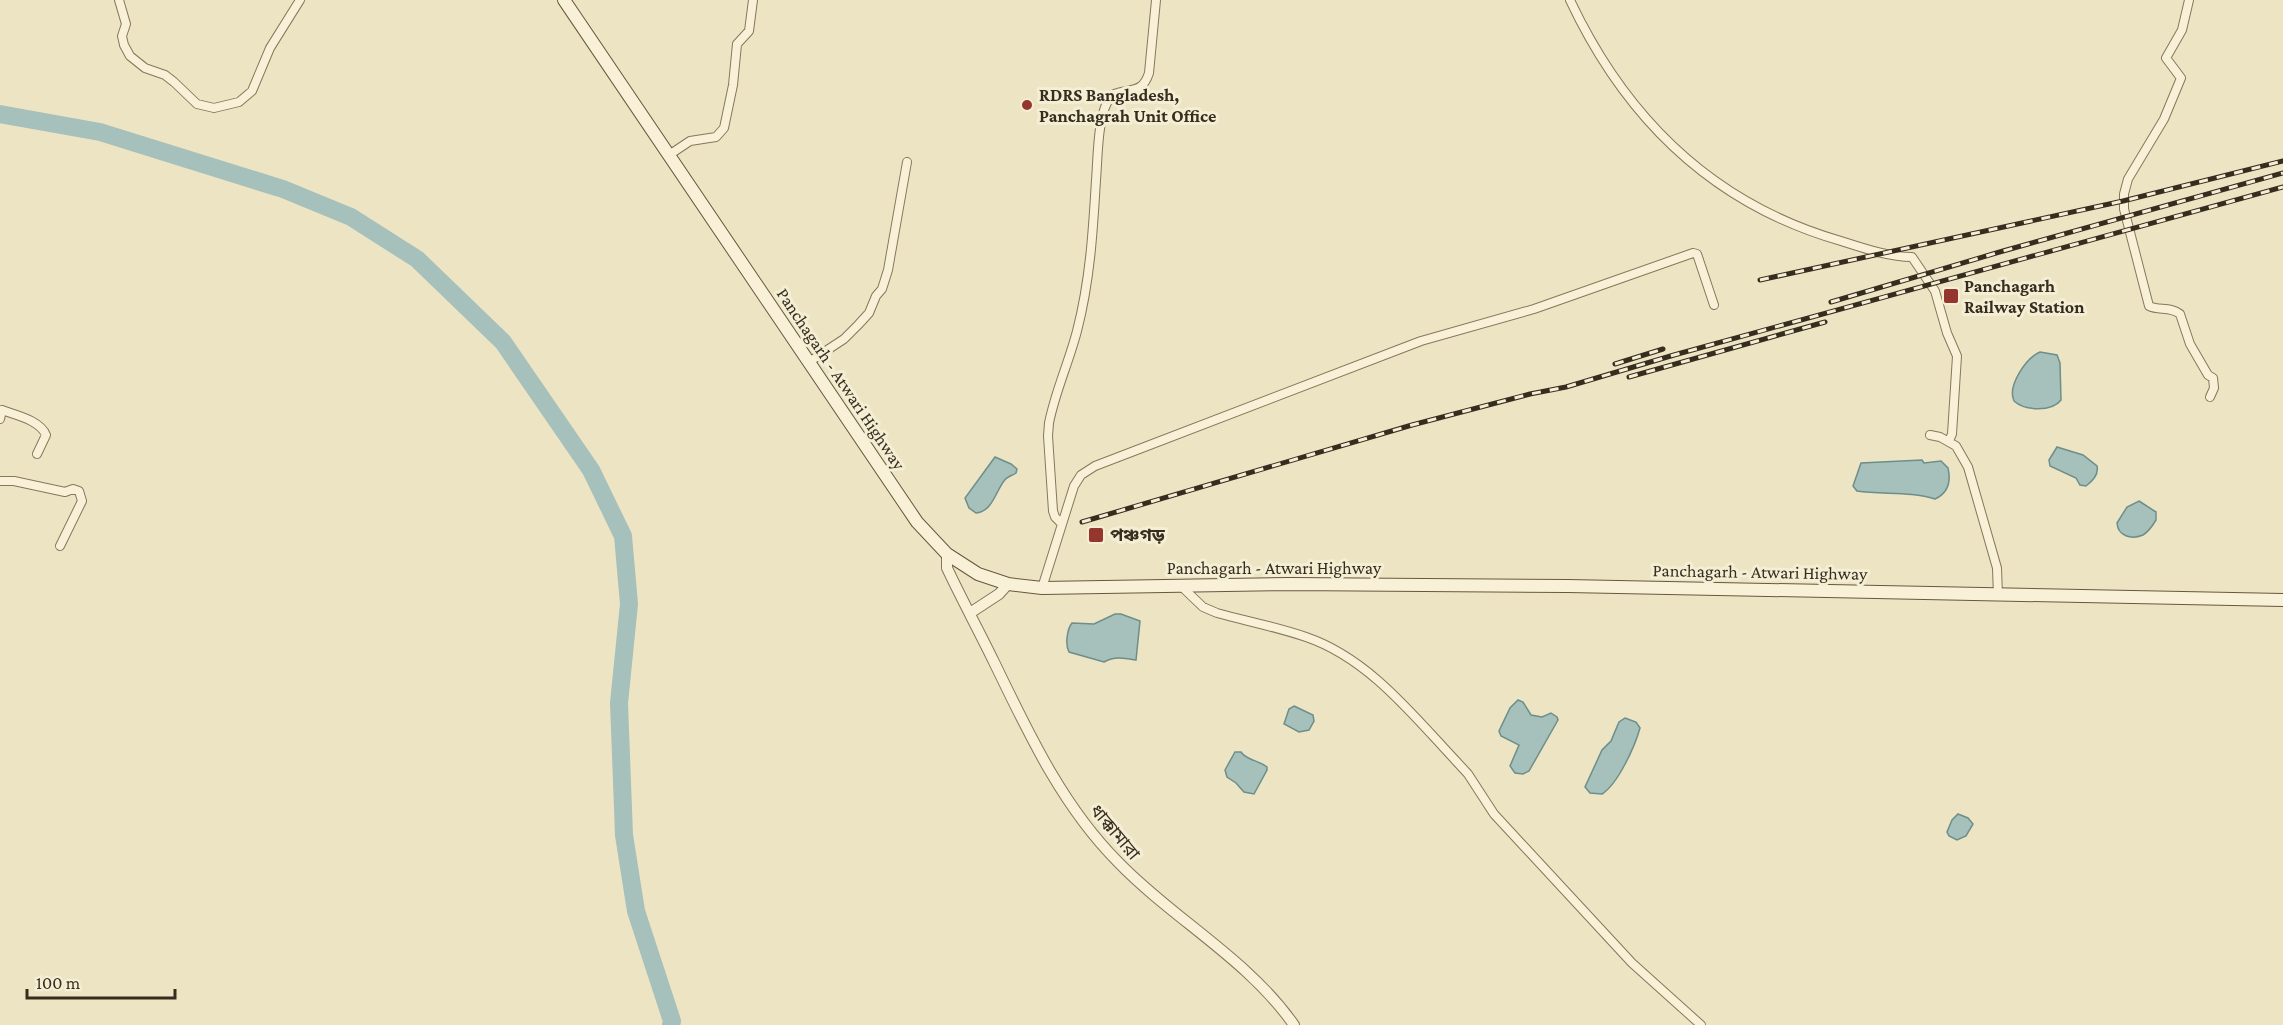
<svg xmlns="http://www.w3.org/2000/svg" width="2283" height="1025" viewBox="0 0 2283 1025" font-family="'Crimson Pro','Noto Sans Bengali',serif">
  <rect width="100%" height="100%" fill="#ede4c4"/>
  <path fill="#a6c0bb" stroke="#6d8e89" stroke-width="1.5" d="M 2040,352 L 2057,355 L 2060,363 L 2061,400 C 2052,412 2025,411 2014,401 C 2007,386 2026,358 2040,352 Z
    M 2057,447 L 2083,455 L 2097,466 C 2099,475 2093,481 2086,486 L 2080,485 L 2076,478 L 2050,466 L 2049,460 Z
    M 995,457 L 1011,464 L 1017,469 L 1016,473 C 1012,476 1007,476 1004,481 C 996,491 992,512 976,513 L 969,508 L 965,498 Z
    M 1922,460 L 1924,463 L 1941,461 L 1948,468 C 1951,481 1948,493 1935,499 C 1910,491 1882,495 1857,491 L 1853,486 L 1861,463 Z
    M 2139,501 L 2156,512 L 2156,520 C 2153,525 2148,532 2143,535 C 2131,540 2118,536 2117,523 L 2127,507 Z
    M 1115,614 L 1121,614 L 1140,621 L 1136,660 C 1124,658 1115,656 1104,662 L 1069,652 C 1065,645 1067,629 1072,623 L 1094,624 Z
    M 1518,700 L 1523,702 L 1531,715 L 1542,717 L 1551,713 L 1557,717 L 1558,720 L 1529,771 L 1523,774 L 1515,773 L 1510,766 L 1519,745 L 1501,736 L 1499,731 L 1510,708 Z
    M 1294,706 L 1313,715 L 1314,721 L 1309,730 L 1299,732 L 1284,724 L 1289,709 Z
    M 1625,718 L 1636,722 L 1640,728 C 1635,746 1618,784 1602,794 L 1590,793 L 1585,787 L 1602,750 L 1611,741 L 1619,722 Z
    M 1235,752 L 1241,752 C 1247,761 1259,760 1267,767 L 1267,770 L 1254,794 L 1244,792 L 1236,783 L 1227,777 L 1225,770 Z
    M 1958,814 L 1968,818 L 1973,824 L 1966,836 L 1957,840 L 1949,836 L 1947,832 L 1952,820 Z"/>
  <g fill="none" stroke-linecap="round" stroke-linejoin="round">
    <path stroke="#a6c0bb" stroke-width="18" d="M 0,114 L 100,132 L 283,189 L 351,217 L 417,259 L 503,342 L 591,470 L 623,536 L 629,604 L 619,703 L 624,835 L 636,911 L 672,1021 L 671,1025"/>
    <defs>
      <path id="minor" d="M 119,0 L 126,24 L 122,36 L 124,45 L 130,56 L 145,68 L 165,75 L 174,82 L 197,104 L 214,108 L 239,102 L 252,91 L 270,48 L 300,0
        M 1570,0 C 1626,119 1712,204 1841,241 C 1863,248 1889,257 1912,257 L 1935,291 L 1947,333 L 1957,356 L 1952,434 L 1949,441
        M 2189,0 L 2182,30 L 2166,58 L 2181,78 L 2164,119 L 2128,179 L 2124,194 L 2124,209 L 2149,306 C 2159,311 2170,306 2180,314 L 2190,344 L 2208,375 L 2213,378 L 2214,388 L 2210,397
        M 669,155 L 690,141 L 716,137 L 724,128 L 733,85 L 737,44 L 749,31 L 753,0
        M 809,362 L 844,339 L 858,325 L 869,313 L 876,296 L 882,289 L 888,270 L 907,162
        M 0,419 L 2,410 C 15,415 40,420 46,435 L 37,454
        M 1930,435 L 1940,437 L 1956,446 L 1968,467 L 1997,568 L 1998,596
        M 0,481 L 14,481 L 65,492 L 73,489 L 79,491 L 82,501 L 60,546
        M 1062,524 L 1055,517 L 1053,511 L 1048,436 L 1049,423 C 1055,392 1069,362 1077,331 C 1090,281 1093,231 1096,180 C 1098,158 1097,111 1112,95 C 1130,87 1142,95 1149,73 L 1156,0
        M 1181,586 L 1203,607 L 1217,613 C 1246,621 1277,627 1306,637 C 1368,658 1412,714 1456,761 L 1468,774 L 1494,814 L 1632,963 L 1701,1025
        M 1042,588 L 1074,486 L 1081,475 L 1095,466 L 1421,341 L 1534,309 L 1693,253 L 1697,254 L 1714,305"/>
      <path id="tertiary" d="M 947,554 L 947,568 C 962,600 979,631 994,662 C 1028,732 1062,806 1118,862 C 1173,919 1248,959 1294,1025
        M 970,613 L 999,594 L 1008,584"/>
      <path id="secondary" d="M 564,0 L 917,522 L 947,554 L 978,574 L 1008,584 L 1042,588 L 1289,584 L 1568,586 L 2283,600"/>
    </defs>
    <use href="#minor" stroke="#87765b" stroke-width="10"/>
    <use href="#tertiary" stroke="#87765b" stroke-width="12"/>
    <use href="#secondary" stroke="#68573e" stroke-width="14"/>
    <use href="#minor" stroke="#f8f1d7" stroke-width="8"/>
    <use href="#tertiary" stroke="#f8f1d7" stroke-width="10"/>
    <use href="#secondary" stroke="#f8f1d7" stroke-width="12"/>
    <defs>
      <path id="rail" d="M 1760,280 L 2123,201 L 2283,161
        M 1831,302 L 2003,251 L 2283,173
        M 1615,364 L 1663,349
        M 1629,377 L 1825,322
        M 1082,522 L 1412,425 L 1530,394 L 1566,387 L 1674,355 L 2283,187"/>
    </defs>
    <use href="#rail" stroke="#372d1f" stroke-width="5"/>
    <use href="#rail" stroke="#f4eed4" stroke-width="3" stroke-dasharray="9" stroke-linecap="butt"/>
  </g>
  <g fill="#94362d" stroke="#f4eed4" stroke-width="2">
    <circle cx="1027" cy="105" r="6"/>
    <rect x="1943" y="288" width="16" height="16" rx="3"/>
    <rect x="1088" y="527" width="16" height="16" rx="3"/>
  </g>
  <g text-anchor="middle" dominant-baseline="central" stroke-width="6" stroke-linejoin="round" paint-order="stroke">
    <g font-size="18" font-weight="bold" fill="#372d1f" stroke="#f4eed4" text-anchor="start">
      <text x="1039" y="95">RDRS Bangladesh,<tspan x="1039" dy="21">Panchagrah Unit Office</tspan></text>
      <text x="1964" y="286">Panchagarh<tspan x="1964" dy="21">Railway Station</tspan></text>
      <text x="1110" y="535">পঞ্চগড়</text>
    </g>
    <g font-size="18" fill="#372d1f" stroke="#f4eed4">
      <text transform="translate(841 379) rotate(56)">Panchagarh - Atwari Highway</text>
      <text x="1274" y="568">Panchagarh - Atwari Highway</text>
      <text transform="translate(1760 572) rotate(1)">Panchagarh - Atwari Highway</text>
      <text transform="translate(1115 832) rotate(50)">ধাক্কামারা</text>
    </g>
  </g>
  <path d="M27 989v9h148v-9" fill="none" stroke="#372d1f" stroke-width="3"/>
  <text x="36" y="989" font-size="18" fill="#372d1f" stroke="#f4eed4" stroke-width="4.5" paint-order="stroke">100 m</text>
</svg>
